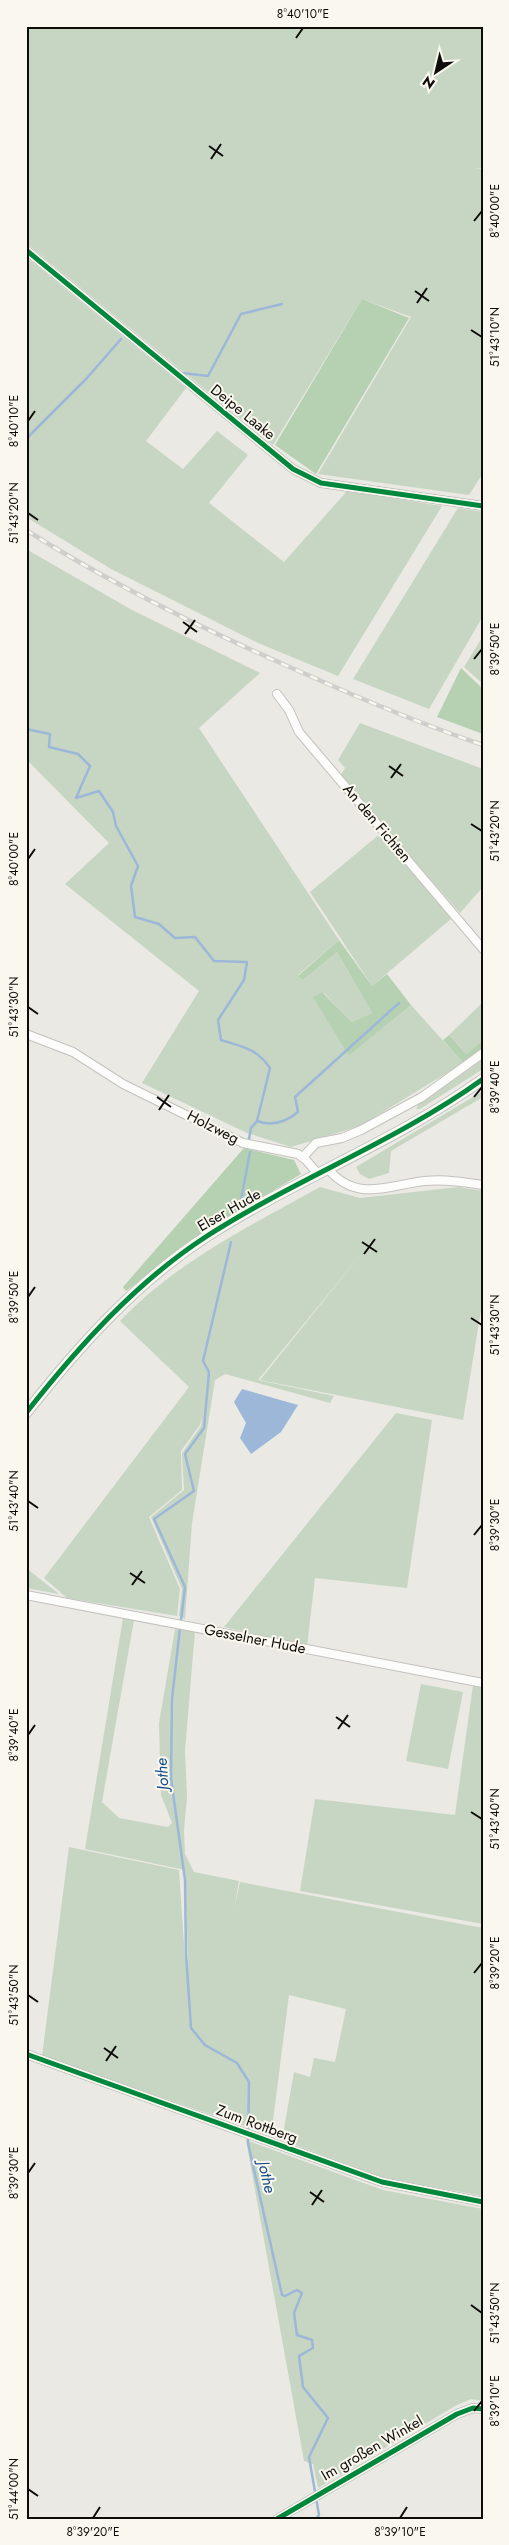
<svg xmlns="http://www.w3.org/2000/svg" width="509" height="2545" viewBox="0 0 509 2545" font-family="Jost,sans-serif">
  <rect width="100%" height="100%" fill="#eae9e3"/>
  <path fill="#c7d6c3" d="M 26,26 L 483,26 L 483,168 L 475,168 L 483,169 L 483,473 L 469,495 L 318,474 L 411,317 L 362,299 L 273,445 L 26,243 Z
    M 26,257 L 186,388 L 146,441 L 183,469 L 217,431 L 248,455 L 209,503 L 284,562 L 347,491 L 442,506 L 338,676 L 258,643 L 111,569 L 26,517 Z
    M 458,508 L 483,512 L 483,616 L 429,709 L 353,679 Z
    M 26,549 L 132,610 L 260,673 L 199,728 L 339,940 L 298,975 L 303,980 L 337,952 L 372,1013 L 352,1022 L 323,992 L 349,1056 L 411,1005 L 463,1063 L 360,1126 L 291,1147 L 247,1133 L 142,1083 L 199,991 L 65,884 L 109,843 L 26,759 Z
    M 483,636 L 483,684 L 464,667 Z
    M 360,723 L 483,769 L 483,887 L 460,913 L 340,776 L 345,768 L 338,760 Z
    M 381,833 L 451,919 L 372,986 L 310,892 Z
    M 483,1002 L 483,1040 L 466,1054 L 449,1035 Z
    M 483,1059 L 483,1069 L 420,1109 L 416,1109 L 418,1105 Z
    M 483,1091 L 483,1097 L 391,1151 L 389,1173 L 369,1179 L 360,1174 L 356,1167 Z
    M 320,1187 L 360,1198 L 458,1187 L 483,1191 L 483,1298 L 463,1420 L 260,1380 L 362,1253 L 258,1380 L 334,1396 L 330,1403 L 225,1374 L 215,1380 L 192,1523 L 185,1619 L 179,1616 L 182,1589 L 151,1517 L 184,1490 L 182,1453 L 201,1426 L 202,1416 L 200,1425 L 181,1451 L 182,1490 L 149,1517 L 180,1589 L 177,1616 L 67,1598 L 44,1578 L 189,1387 L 120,1321 C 176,1262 250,1226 320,1187 Z
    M 396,1413 L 432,1420 L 407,1588 L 315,1578 L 307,1646 L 224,1627 Z
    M 26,1568 L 59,1594 L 26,1588 Z
    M 123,1618 L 134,1620 L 102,1802 L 119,1818 L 168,1827 L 172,1823 L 161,1795 L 159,1723 L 175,1629 L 195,1631 L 185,1751 L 187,1797 L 184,1830 L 185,1854 L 194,1872 L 239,1881 L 234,1909 L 240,1882 L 483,1928 L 483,2196 L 384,2178 L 282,2140 L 294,2072 L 310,2077 L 314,2058 L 335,2062 L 346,2009 L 289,1995 L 271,2136 L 255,2130 L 254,2127 L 247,2127 L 42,2056 L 69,1847 L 179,1870 L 185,1959 L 188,1960 L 185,1870 L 85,1849 Z
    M 421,1684 L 463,1692 L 448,1769 L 406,1761 Z
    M 473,1685 L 483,1687 L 483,1924 L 300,1891 L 315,1799 L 455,1815 Z
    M 246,2140 L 383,2190 L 483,2209 L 483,2401 L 471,2399 L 455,2406 L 318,2488 L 313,2464 L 304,2461 Z"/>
  <path fill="#b6d0b2" d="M 362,299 L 409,318 L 316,474 L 275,445 Z
    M 461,668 L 483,689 L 483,734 L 437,717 Z
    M 339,940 L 372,986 L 387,974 L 411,1005 L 349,1056 L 313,997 L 322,992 L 352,1022 L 372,1013 L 337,952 L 303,980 L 298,976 Z
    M 449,1035 L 466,1054 L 483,1040 L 483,1048 L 463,1063 L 443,1040 Z
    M 244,1148 L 294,1160 L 301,1174 L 205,1231 L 126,1291 L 123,1287 Z"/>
  <path fill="#9cb7d8" d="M 242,1389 L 298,1405 L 281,1432 L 251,1454 L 240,1438 L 246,1423 L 234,1402 Z"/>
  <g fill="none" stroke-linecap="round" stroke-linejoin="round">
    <path stroke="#9cb7d8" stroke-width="2.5" d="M 128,331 L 182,373 L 208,376 L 241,314 L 282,304
      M 26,439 L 86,379 L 121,339
      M 26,729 L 50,734 L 49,747 L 78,754 L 90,766 L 76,798 L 99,791 L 113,812 L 116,826 L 138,866 L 131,886 L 135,917 L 159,924 L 175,938 L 195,937 L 214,961 L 247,962 L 244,980 L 218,1020 L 221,1040 C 243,1047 256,1048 270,1068 L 257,1121
      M 249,1139 L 251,1128 L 257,1121 C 273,1127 286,1122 298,1112 L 295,1097 L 399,1003
      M 241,1200 L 250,1152
      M 181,1620 L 185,1587 L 154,1519 L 194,1491 L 185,1454 L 204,1428 L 209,1372 L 203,1361 L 231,1242
      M 180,1628 L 172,1699 L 171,1778 L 185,1880 L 186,1954 L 191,2028 L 205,2045 L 237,2063 L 249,2082 L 248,2143 L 282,2295 L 285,2296 L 297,2290 L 302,2293 L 294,2313 L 297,2335 L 312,2340 L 313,2348 L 299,2356 L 303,2387 L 328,2418 L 309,2457 L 319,2515 L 316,2519"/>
    <defs>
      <path id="minor" d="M 26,250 L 293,469 L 321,483 L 483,506
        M 277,694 L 289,710 L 299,732 L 483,949
        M 26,1034 L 73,1052 L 123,1084 L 243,1143 L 298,1154 L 306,1160 L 318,1174
        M 303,1157 L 316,1143 L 342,1138 L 361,1130 L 422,1097 L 483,1053
        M 328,1169 C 357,1203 388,1185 425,1181 C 444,1179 464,1182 483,1185
        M 26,1595 L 483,1683
        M 26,2054 L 382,2182 L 483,2202
        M 277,2519 L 457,2414 L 473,2408 L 483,2409"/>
      <path id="tertiary" d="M 26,1413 C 78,1347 136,1282 207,1236 C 296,1179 397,1141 483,1079"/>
    </defs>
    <use href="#minor" stroke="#c4c2be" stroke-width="10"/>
    <use href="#tertiary" stroke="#c4c2be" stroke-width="12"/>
    <use href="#minor" stroke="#fcfcfb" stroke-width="8"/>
    <use href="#tertiary" stroke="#fcfcfb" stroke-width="10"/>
    <defs>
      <path id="rail" d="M 26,530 C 116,587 213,634 310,676 C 366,701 424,725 483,745"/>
    </defs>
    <use href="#rail" stroke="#cececc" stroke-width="4.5"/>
    <use href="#rail" stroke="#faf8ee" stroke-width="2.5" stroke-dasharray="8" stroke-linecap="butt"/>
    <defs>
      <path id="cycleway" d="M 26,250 L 293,469 L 321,483 L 483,506
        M 26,1413 C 78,1347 136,1282 207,1236 C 296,1179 397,1141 483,1079
        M 26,2054 L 382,2182 L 483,2202
        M 277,2519 L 457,2414 L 473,2408 L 483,2409"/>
    </defs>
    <use href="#cycleway" stroke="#faf8ee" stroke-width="8"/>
    <use href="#cycleway" stroke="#00873e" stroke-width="5"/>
  </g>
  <path fill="none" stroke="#0d0c09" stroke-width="2" d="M 296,38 L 303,28M 209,146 L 223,156M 211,159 L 221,144M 474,221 L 482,211M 415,291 L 429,301M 417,303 L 427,288M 471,330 L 482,337M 28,421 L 35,411M 28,513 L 38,520M 183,622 L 197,632M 185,634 L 195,620M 474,659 L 482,649M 389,766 L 403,776M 391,778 L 401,764M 471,824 L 482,831M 28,859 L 35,849M 28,1007 L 38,1014M 157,1097 L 171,1107M 474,1097 L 482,1087M 159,1110 L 169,1095M 362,1242 L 377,1252M 364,1254 L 375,1239M 28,1297 L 35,1287M 471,1318 L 482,1325M 28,1501 L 38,1508M 474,1535 L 482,1525M 130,1573 L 145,1583M 132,1585 L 142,1571M 336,1717 L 350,1727M 338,1729 L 348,1715M 28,1735 L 35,1725M 471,1812 L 482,1819M 474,1973 L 482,1963M 28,1995 L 38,2002M 104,2048 L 118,2058M 106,2061 L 116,2046M 28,2173 L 35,2163M 310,2192 L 324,2202M 312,2205 L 322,2190M 471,2305 L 482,2313M 474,2411 L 482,2401M 28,2489 L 38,2496M 93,2518 L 100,2507M 400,2518 L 407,2507"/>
  <g text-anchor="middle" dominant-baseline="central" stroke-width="4" stroke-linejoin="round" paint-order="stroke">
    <g font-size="15" fill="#0d0c09" stroke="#faf8ee">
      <text transform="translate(243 412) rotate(39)">Deipe Laake</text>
      <text transform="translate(377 823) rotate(50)">An den Fichten</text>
      <text transform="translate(213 1127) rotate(27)">Holzweg</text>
      <text transform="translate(229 1210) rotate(-30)">Elser Hude</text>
      <text transform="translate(255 1639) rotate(11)">Gesselner Hude</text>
      <text transform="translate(257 2124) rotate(20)">Zum Rottberg</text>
      <text transform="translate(372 2448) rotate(-30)">Im großen Winkel</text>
    </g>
    <g font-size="16" font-style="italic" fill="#164c89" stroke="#faf8ee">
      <text transform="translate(162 1774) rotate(-93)">Jothe</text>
      <text transform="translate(267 2177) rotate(77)">Jothe</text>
    </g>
  </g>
  <rect width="509" height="2545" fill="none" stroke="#faf8ee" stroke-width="55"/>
  <g transform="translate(436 72) rotate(215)" stroke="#faf8ee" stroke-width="4" paint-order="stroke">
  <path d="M0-4L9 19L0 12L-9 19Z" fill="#0d0c09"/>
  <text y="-8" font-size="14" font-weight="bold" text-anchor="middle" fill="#0d0c09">N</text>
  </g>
  <rect x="28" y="28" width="454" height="2490" fill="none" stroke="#0d0c09" stroke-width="2"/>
  <g font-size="12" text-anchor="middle" fill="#0d0c09">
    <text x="303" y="18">8°40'10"E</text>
    <text transform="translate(495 211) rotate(-90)" y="4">8°40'00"E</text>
    <text transform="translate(495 337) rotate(-90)" y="4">51°43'10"N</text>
    <text transform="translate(14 421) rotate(-90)" y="4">8°40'10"E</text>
    <text transform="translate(14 513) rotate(-90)" y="4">51°43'20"N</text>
    <text transform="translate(495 649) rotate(-90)" y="4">8°39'50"E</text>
    <text transform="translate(495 831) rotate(-90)" y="4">51°43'20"N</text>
    <text transform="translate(14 859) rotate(-90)" y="4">8°40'00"E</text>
    <text transform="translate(14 1007) rotate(-90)" y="4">51°43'30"N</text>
    <text transform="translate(495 1087) rotate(-90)" y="4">8°39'40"E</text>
    <text transform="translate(14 1297) rotate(-90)" y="4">8°39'50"E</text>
    <text transform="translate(495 1325) rotate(-90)" y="4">51°43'30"N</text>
    <text transform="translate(14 1501) rotate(-90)" y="4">51°43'40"N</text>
    <text transform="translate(495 1525) rotate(-90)" y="4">8°39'30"E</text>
    <text transform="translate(14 1735) rotate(-90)" y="4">8°39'40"E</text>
    <text transform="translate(495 1819) rotate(-90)" y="4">51°43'40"N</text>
    <text transform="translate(495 1963) rotate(-90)" y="4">8°39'20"E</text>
    <text transform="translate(14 1995) rotate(-90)" y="4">51°43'50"N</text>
    <text transform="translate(14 2173) rotate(-90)" y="4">8°39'30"E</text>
    <text transform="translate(495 2313) rotate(-90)" y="4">51°43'50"N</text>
    <text transform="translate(495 2401) rotate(-90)" y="4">8°39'10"E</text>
    <text transform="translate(14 2489) rotate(-90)" y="4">51°44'00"N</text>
    <text x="93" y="2536">8°39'20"E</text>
    <text x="400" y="2536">8°39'10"E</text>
  </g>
</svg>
